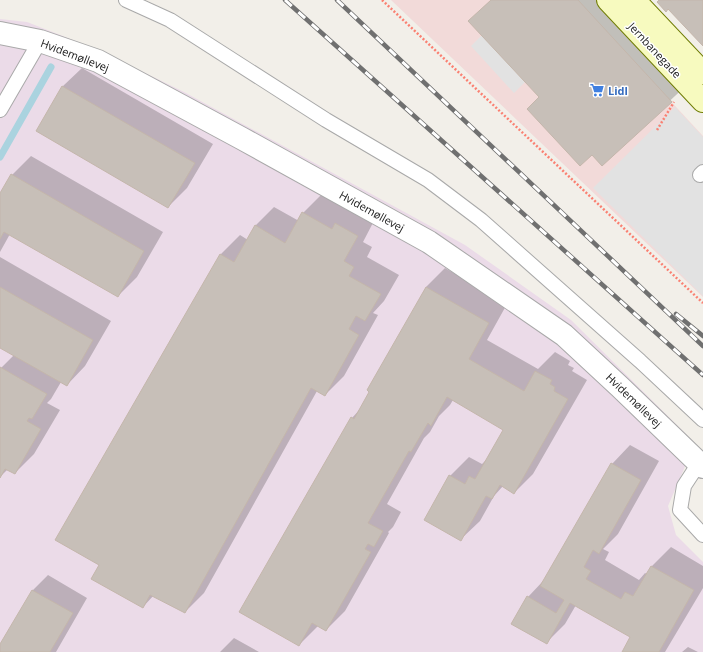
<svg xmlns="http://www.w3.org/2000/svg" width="703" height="652" viewBox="0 0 703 652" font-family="'Open Sans',sans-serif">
  <rect width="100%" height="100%" fill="#f2efe9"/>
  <path fill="#f2dad9" d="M 391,0 L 577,0 L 703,136 L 703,297 Z"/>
  <path fill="#ebdbe8" d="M 0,19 L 27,22 L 96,49 L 184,92 L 465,245 L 571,320 L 695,443 L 668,506 L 676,535 L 703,562 L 703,652 L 0,652 Z"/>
  <path fill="#e2e2e2" d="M 482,35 L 525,82 L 514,93 L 471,46 Z
    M 675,107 L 703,137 L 703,296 L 593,188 Z"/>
  <path fill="#0003" d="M 491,0 L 615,0 L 690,82 L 602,164 L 470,21 Z
    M 82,68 L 213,144 L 187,188 L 168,207 L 37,131 L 63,86 Z
    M 31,156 L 163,232 L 137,277 L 118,296 L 10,234 L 0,252 L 0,195 L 12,175 Z
    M 322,194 L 376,217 L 363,242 L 372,247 L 367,257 L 399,275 L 384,301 L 373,313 L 378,315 L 344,376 L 325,395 L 317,391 L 204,593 L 185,612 L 154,595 L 143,607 L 100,564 L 57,540 L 221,254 L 240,235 L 248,240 L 255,226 L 274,207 L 299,221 L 303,213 Z
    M 0,257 L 111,321 L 85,366 L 67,385 L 61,382 L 51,399 L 47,403 L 60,410 L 34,454 L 15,473 L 8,469 L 0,477 L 0,369 L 14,355 L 0,347 Z
    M 445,268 L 507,304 L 487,340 L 538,369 L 555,352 L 570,361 L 568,365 L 574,368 L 572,371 L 587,380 L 533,474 L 514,493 L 503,486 L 494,496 L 480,521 L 461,539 L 450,476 L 469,457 L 482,464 L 487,459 L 505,429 L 453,400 L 450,405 L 439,416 L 430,432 L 424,438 L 387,504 L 401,512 L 393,527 L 388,532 L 389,533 L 345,611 L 326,630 L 318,626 L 299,645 L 352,418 L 361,408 L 426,287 Z
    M 630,445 L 659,461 L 618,534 L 603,549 L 609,552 L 605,560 L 639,580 L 645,573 L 647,574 L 652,566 L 671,547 L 703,566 L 703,588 L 665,652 L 623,652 L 632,637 L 576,605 L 565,624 L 546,643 L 528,597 L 544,580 L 612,464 Z
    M 48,575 L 87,598 L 56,652 L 0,652 L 0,646 L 33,590 Z
    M 234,638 L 259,652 L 220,652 Z
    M 688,647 L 698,652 L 682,652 Z"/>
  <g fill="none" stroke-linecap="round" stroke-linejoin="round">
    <path stroke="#aad3df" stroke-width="7" d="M 0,157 L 51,67"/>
  </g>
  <path fill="#c7bfb8" stroke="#c4b6ab" d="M 491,0 L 578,0 L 672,102 L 602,166 L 592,155 L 580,166 L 527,109 L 539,97 L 468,21 Z
    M 659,0 L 703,0 L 703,46 L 668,9 L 666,12 L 657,2 Z
    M 62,86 L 195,163 L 168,208 L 36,131 Z
    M 11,174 L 144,251 L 118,297 L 4,232 L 0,239 L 0,193 Z
    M 302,212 L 332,229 L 335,223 L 358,236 L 344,261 L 354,267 L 349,276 L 381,294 L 365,321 L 356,316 L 349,329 L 359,335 L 325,396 L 311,388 L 185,613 L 150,595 L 143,608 L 91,579 L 99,565 L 55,540 L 220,254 L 234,262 L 255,225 L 285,243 Z
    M 0,287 L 93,340 L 67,386 L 0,348 Z
    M 426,287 L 489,323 L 469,359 L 524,391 L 535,371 L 552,380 L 550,384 L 555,387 L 554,391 L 568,399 L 514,494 L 500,485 L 492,499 L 486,496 L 461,541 L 424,520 L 449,475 L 465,484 L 469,476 L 475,479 L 503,430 L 447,397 L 431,426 L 428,423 L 411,452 L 409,451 L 368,523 L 383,531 L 374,547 L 368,544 L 365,549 L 371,552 L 326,631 L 312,623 L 299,646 L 239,612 L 351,417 L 354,419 L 369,392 L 367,390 Z
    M 0,367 L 47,394 L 32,419 L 29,418 L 27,421 L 41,429 L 15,474 L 5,469 L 0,478 Z
    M 611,463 L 641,480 L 599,554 L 593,550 L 584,567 L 591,571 L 586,579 L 621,599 L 625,592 L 633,596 L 651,566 L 694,590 L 659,652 L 622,652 L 630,637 L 570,603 L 547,644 L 511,624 L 527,596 L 556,613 L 564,600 L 540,586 Z
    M 32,590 L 73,613 L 50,652 L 0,652 L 0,644 Z"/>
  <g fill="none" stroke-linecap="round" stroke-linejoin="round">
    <defs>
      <path id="lane" d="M 126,0 L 170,20 L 326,120 L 428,180 L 481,220 L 640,361 L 703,420
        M 0,110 L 40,41
        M 700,175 L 703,172
        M 699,463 L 684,486 L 680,510 L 703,535"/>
      <path id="street" d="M 0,33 L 40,41 L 98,61 L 241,138 L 429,242 L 564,335 L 620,387 L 703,467"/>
      <path id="secondary" d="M 608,0 L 703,101
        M 634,0 L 703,73"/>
    </defs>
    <use href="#lane" stroke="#a9a9a9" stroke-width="16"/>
    <use href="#street" stroke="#a9a9a9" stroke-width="24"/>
    <use href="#secondary" stroke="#707d05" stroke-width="24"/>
    <path stroke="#fa8072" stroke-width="2.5" stroke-dasharray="2 2" stroke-linecap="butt" d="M 382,0 L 703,303
      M 657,130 L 674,102"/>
    <use href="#lane" stroke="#fff" stroke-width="14"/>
    <use href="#street" stroke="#fff" stroke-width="22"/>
    <use href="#secondary" stroke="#f7fabf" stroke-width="22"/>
    <defs>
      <path id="rail" d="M 285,0 L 703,375
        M 337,0 L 703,346
        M 676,314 L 703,336"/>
    </defs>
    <use href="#rail" stroke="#707070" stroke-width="4.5"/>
    <use href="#rail" stroke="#fff" stroke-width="3" stroke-dasharray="9" stroke-linecap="butt"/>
  </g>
  <defs>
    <symbol id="supermarket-bare" viewBox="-9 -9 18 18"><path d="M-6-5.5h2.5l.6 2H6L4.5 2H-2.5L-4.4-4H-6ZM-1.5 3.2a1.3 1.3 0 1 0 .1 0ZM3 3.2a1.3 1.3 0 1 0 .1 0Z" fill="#3f7fe0" stroke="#fff" stroke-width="2.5" paint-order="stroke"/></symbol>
  </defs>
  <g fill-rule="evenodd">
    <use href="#supermarket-bare" x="587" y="80" width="20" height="20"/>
  </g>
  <g text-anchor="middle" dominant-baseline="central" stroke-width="3" stroke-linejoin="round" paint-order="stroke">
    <g font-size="11" fill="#222" stroke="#fff">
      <text transform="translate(655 50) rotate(47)">Jernbanegade</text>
      <text transform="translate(75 55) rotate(21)">Hvidemøllevej</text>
      <text transform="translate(372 211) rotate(29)">Hvidemøllevej</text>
      <text transform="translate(634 400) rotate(44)">Hvidemøllevej</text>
    </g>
    <g font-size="11" font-weight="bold" fill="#366cbe" stroke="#fff" text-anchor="start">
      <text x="608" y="90">Lidl</text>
    </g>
  </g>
</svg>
